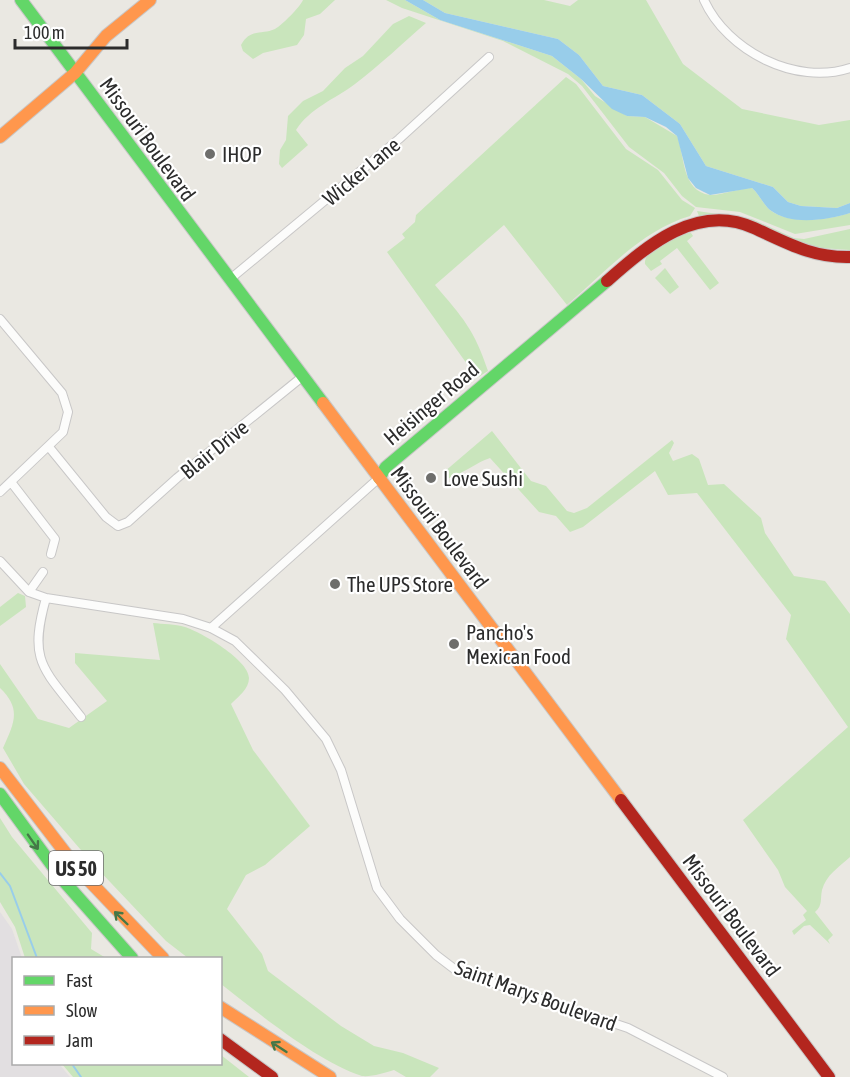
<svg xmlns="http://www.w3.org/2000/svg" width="850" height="1077" viewBox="0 0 850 1077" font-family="'Asap Condensed',sans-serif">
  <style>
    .industrial { fill: #e2dfe1 }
    .green { fill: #c9e5bc }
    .water { fill: #98cdea }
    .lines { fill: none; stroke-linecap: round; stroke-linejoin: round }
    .stream { stroke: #98cdea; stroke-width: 2 }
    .street-casing { stroke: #c8c7c7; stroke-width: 10 }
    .fast-casing { stroke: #c8c7c7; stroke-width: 14 }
    .slow-casing { stroke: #c8c7c7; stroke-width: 14 }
    .jam-casing { stroke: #c8c7c7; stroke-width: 14 }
    .street { stroke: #fcfcfb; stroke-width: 8 }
    .fast { stroke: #63d668; stroke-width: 12 }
    .slow { stroke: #ff974d; stroke-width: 12 }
    .jam { stroke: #b3261e; stroke-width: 12 }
    .oneway { stroke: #457847 }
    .poi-dot { fill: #6e6e6c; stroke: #fff; stroke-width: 2 }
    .labels { text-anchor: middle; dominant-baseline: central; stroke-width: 4.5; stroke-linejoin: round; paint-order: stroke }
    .shield { fill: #fff; stroke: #6b6b6b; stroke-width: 1.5 }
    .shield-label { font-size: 20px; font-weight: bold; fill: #2c2c2c }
    .street-label { font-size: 21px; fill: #2c2c2c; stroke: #fff }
    .poi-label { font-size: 21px; fill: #2c2c2c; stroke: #fff; text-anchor: start }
  </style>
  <rect width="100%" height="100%" fill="#eae8e2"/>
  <path class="industrial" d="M0 912 12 929 22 958H14V1064H59L70 1077H0Z"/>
  <path class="green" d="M303 0H335L320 14 306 19 304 35 297 45 263 53 253 59 243 51 241 45C250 28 262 35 275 29 282 25 300 7 303 0Z
    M386 0H405L440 20 552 56 581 79 595 96 627 116 645 117 677 136C685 155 681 191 710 195 717 196 741 188 752 188 759 194 763 204 770 210 789 225 828 220 850 213V225L795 234 740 212 696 207 682 196 664 173 629 147 582 86 568 74 503 41 402 8Z
    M423 0H544L570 6 578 0H646L683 64 742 109 819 125 850 120V203L837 208 801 206 788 202 773 187 706 166 680 124 642 95 603 86 579 55 558 39 445 13Z
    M409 16 426 23C403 43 380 65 355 84 335 99 310 108 296 130L308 145 282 168 279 164 280 150 286 140 288 116 303 101 323 91 345 68 363 56 393 24Z
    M566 77 576 84 626 149 658 170 682 200 695 208 690 216C642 230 604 273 567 305L504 225 435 285C463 318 474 329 488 371L477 378 387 252 405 238 402 234 415 222 416 215Z
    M697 211 752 219 794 238 804 239 850 229V250L808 247 712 215 699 216Z
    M691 233 693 236 687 241 719 283 710 290 677 248 660 261 662 264 651 271 645 264C643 249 678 232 691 233Z
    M665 268 679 287 670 294 655 278Z
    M492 431 531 481 546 486 567 511 574 513 587 508 672 440 674 443 669 453 673 461 692 454 699 459 708 485 724 484 761 518 765 533 794 576 825 581 850 614V857C839 867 826 875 822 890 820 899 823 905 815 912L833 935 828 940 830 944 810 925 804 926 794 935 792 931 806 920 803 915 807 911 785 887 778 870 743 820 848 727 786 639 791 615 697 493 668 495 655 471 583 527 570 532 556 516 539 512 490 458C477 462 456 478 445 479L444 472Z
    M18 593 25 596 26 607 0 626V607Z
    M153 623C163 624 175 624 185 627 201 632 249 660 249 678 249 689 238 697 231 704L253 750 310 826 265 865 246 875 227 909 262 954 268 971 341 1026 374 1046 403 1053 439 1068 430 1077H406L394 1070C385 1073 371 1077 362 1076 318 1062 258 1013 221 984L220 958H188L166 941 93 864 24 784 3 748C14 723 22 709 0 688V664L38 719 69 728 107 701 75 663V653L160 660Z
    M0 818 12 837 92 933 91 949 106 958H25L15 927 0 902Z
    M221 1055 249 1077H73L62 1064H220Z"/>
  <path class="water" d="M405 0H423L445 13 558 39 579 55 603 86 642 95 680 124 706 166 773 187 788 202 801 206 837 208 850 203V213C827 220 791 226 770 210 763 204 759 194 752 188L710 195 696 188 688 178 677 136 666 127 645 117 627 116 612 109 581 79 552 56 440 20Z"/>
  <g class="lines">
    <path class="stream" d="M0 873 10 886 37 958
      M72 1064 81 1077"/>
    <defs>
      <path id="street" d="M704 0C727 51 796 86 850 68
        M229 280 399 139 489 57
        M0 319 62 393 68 412 63 432 0 492
        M49 447 106 517 118 526 128 522 177 478 302 377
        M11 482 55 539 51 554
        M0 561 29 592 46 598 183 619 211 628 235 641 285 690 326 739 341 770 377 888 400 919 436 955 457 971 628 1028 723 1077
        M29 592 43 572
        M46 598C28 662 43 668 81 717
        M211 628 379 478"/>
      <path id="fast" d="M21 0 323 403
        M379 478 386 467 607 281
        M0 794 62 879 132 958"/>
      <path id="slow" d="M0 137 75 73 106 36 150 0
        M323 403 621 800
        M0 768 77 868 163 958
        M220 1007 330 1077"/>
      <path id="jam" d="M607 281C647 246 697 202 754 228 787 243 813 258 850 257
        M621 800 829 1077
        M220 1039 272 1077"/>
    </defs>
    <use href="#street" class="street-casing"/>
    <use href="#fast" class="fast-casing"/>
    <use href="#slow" class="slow-casing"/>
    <use href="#jam" class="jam-casing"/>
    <use href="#street" class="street"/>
    <use href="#fast" class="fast"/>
    <use href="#slow" class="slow"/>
    <use href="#jam" class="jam"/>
  </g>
  <defs><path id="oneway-shaft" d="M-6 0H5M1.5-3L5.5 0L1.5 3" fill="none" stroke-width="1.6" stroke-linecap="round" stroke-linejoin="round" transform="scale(1.5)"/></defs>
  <g class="oneway">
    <use href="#oneway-shaft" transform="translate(33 842) rotate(55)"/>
    <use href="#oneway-shaft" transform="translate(121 918) rotate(-136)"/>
    <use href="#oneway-shaft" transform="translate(279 1047) rotate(-147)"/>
  </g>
  <g class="poi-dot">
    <circle cx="210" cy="154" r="6"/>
    <circle cx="431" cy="478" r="6"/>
    <circle cx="335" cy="584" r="6"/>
    <circle cx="454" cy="644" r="6"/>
  </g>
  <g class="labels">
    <rect class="shield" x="49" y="851" width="54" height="34" rx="4.5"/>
    <g class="shield-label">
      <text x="76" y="868">US 50</text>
    </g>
    <g class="street-label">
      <text transform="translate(148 139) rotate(54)">Missouri Boulevard</text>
      <text transform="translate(361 171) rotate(-40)">Wicker Lane</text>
      <text transform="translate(431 403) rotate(-40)">Heisinger Road</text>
      <text transform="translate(214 449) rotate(-39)">Blair Drive</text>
      <text transform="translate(440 527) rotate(53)">Missouri Boulevard</text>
      <text transform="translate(732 915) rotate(53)">Missouri Boulevard</text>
      <text transform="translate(536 995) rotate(20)">Saint Marys Boulevard</text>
    </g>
    <g class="poi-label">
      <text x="222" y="154">IHOP</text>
      <text x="443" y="478">Love Sushi</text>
      <text x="347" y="584">The UPS Store</text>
      <text x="466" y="632">Pancho's<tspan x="466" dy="24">Mexican Food</tspan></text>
    </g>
  </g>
  <rect x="12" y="957" width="210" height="108" fill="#ffffff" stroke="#ababab" stroke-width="1.5"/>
  <rect x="24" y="976" width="30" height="9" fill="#63d668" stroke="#ababab" stroke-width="1.5"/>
  <text x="66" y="987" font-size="18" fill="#2c2c2c">Fast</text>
  <rect x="24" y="1006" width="30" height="9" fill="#ff974d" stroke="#ababab" stroke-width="1.5"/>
  <text x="66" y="1017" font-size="18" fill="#2c2c2c">Slow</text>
  <rect x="24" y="1036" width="30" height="9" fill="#b3261e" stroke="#ababab" stroke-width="1.5"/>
  <text x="66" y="1047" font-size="18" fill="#2c2c2c">Jam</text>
  <path d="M15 39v9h112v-9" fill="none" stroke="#2c2c2c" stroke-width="3"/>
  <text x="24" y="39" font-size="18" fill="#2c2c2c" stroke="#ffffff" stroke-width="4.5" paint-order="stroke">100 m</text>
</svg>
